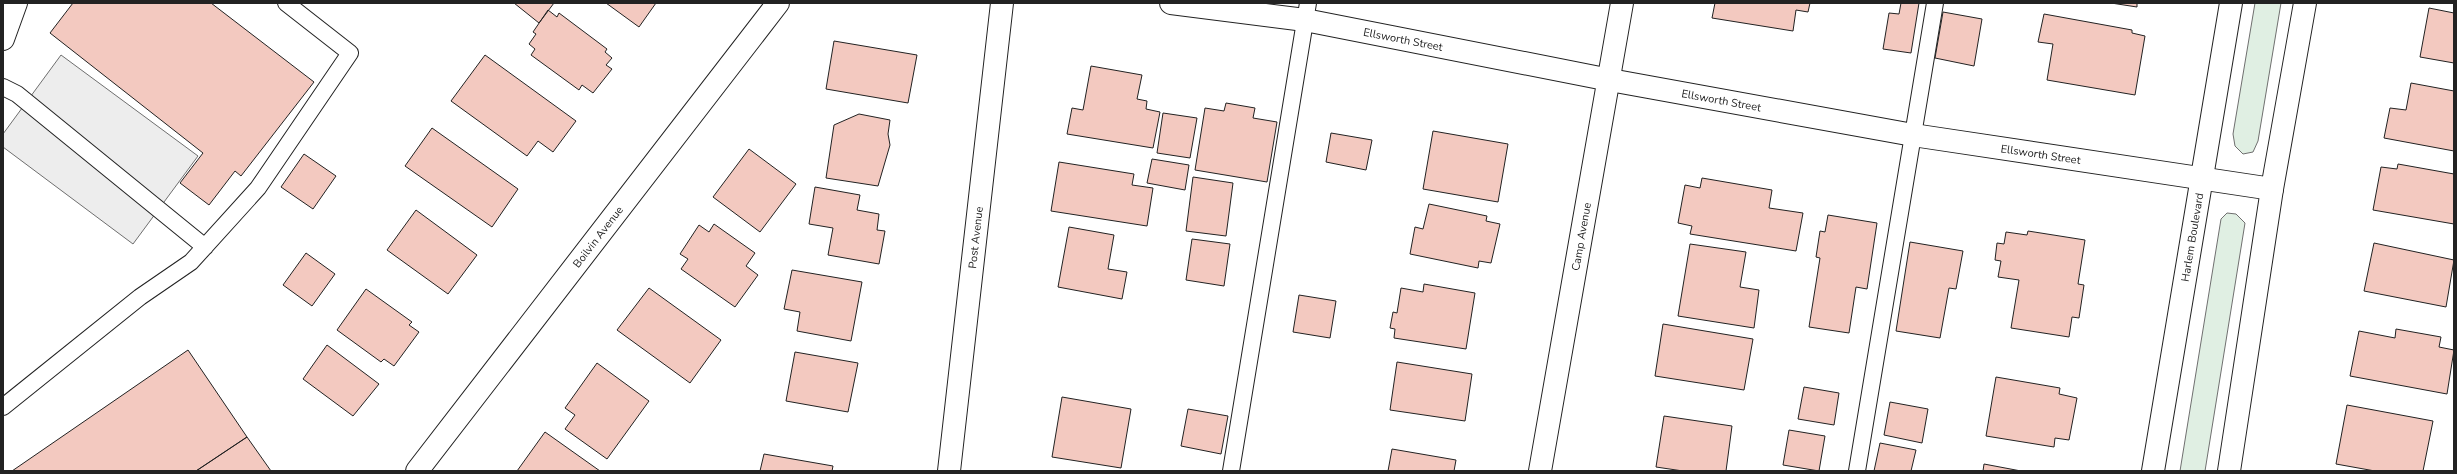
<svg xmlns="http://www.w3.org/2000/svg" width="2457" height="474" viewBox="0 0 2457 474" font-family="'Nunito Sans',sans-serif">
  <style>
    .green { fill: #e0efe3; stroke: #6f6f6f }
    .parking { fill: #ededed; stroke: #6f6f6f }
    .building { fill: #f3c9c0; stroke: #222 }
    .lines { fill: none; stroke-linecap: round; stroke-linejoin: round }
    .service-casing { stroke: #222; stroke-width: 18 }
    .minor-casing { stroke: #222; stroke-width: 24 }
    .tertiary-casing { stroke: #222; stroke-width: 24 }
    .service { stroke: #fff; stroke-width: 16 }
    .minor { stroke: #fff; stroke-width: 22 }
    .tertiary { stroke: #fff; stroke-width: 22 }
    .labels { text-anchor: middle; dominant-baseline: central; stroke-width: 3; stroke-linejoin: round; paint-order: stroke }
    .street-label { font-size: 11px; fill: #222; stroke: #fff }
  </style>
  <rect width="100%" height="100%" fill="#fff"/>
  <path class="green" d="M2255 3H2281L2258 141 2253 152 2243 154 2235 146 2233 134Z
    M2227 213 2236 214 2245 223 2205 471H2180L2221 219Z"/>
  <path class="parking" d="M61 55 198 156 133 244 3 147V134Z"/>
  <path class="building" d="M73 3H211L314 82 241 176 235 171 209 205 180 183 203 153 50 33Z
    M514 3H554L539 23Z
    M606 3H656L639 27Z
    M1715 3H1810L1808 12 1796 10 1793 31 1712 18Z
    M1901 3H1919L1911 53 1883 49 1889 13 1899 14Z
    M2111 3H2137V7Z
    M2429 8 2454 13V63L2420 57Z
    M548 10 557 17 559 13 607 49 605 52 612 58 606 65 612 69 593 93 582 85 579 90 531 55 535 49 529 44 536 34 533 32Z
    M1943 12 1982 19 1974 66 1935 58Z
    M2044 14 2132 30V33L2145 36 2135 95 2047 80 2053 44 2038 42Z
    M834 41 917 55 908 103 826 89Z
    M485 55 576 121 553 152 538 141 527 156 451 101Z
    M1091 66 1142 75 1137 99 1147 101 1146 109 1160 112 1153 148 1067 134 1072 108 1083 110Z
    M2411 83 2454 91V151L2384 138 2390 108 2406 110Z
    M1226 103 1255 108 1253 118 1277 122 1267 182 1195 170 1205 108 1224 111Z
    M1163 113 1197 118 1190 158 1157 153Z
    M859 114 890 120 888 134 890 145 878 186 826 178 834 125Z
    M432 128 518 189 492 227 405 166Z
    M1433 131 1508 144 1498 202 1423 189Z
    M1331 133 1372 140 1366 170 1326 162Z
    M749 149 796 184 760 232 713 197Z
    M304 154 336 176 313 209 281 187Z
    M1152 159 1189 165 1185 190 1147 183Z
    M1059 162 1134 174 1132 185 1153 188 1147 226 1051 211Z
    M2398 164 2454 174V224L2373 210 2381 167 2397 169Z
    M1193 177 1233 183 1226 236 1186 231Z
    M1702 178 1772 190 1769 208 1803 213 1796 251 1690 234 1692 226 1678 223 1685 185 1700 188Z
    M815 187 860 195 857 210 879 214 877 230 885 231 879 264 828 255 833 228 809 224Z
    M1429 204 1487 216 1486 221 1500 224 1491 263 1479 261 1478 268 1410 254 1415 227 1423 229Z
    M416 210 477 255 448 294 387 250Z
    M1828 215 1877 223 1867 289 1856 287 1849 333 1809 327 1820 258 1816 257 1820 231 1825 232Z
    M714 224 755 253 746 266 758 275 735 307 681 269 688 259 680 254 699 225 709 232Z
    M1069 227 1114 235 1108 269 1127 272 1122 299 1058 287Z
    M2028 231 2085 240 2078 284 2084 285 2079 318 2072 317 2069 337 2011 328 2019 280 1998 277 2001 261 1995 260 1997 243 2004 244 2006 232 2027 235Z
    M1192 239 1230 244 1224 286 1186 280Z
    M1910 242 1963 251 1956 289 1949 288 1940 338 1896 331Z
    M2374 243 2454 260 2446 307 2364 291Z
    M1690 244 1746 252 1740 287 1759 290 1754 328 1678 316Z
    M306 253 335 274 312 306 283 285Z
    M792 270 862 282 851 341 797 331 800 312 784 309Z
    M1424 284 1475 293 1466 349 1394 338 1395 329 1390 328 1393 312 1397 313 1401 288 1423 292Z
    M649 288 721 340 690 383 617 330Z
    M366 289 412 322 409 325 419 332 394 366 384 359 381 362 337 330Z
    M1299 295 1336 301 1330 338 1293 332Z
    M1663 324 1753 339 1744 390 1655 376Z
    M2396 329 2441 337 2439 347 2454 350 2447 394 2350 376 2359 331 2395 338Z
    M327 345 379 384 353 416 303 379Z
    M188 350 247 437 196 471H12Z
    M795 352 858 363 848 412 786 401Z
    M1397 362 1472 374 1465 421 1390 410Z
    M597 363 649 401 607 459 565 429 575 415 565 408Z
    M1996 377 2060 388 2059 394 2077 398 2069 440 2055 438 2054 447 1986 436Z
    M1804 387 1839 393 1834 425 1798 419Z
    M1062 397 1131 409 1121 468 1052 457Z
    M1890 402 1928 409 1922 443 1884 435Z
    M2347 405 2433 421 2423 471H2375L2336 464Z
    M1188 409 1228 416 1221 454 1181 446Z
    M1664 416 1732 426 1726 471H1683L1656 467Z
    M1789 430 1825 436 1819 471 1783 465Z
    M545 432 600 471H517Z
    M247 437 271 471H196Z
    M1880 443 1916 450 1911 471H1874Z
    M1392 449 1456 460 1454 471H1388Z
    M764 454 833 466 832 471H760Z
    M1984 464 2021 471H1983Z"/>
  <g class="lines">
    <defs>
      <path id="service" d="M3 87 17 94 205 247
        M3 407 140 297 191 262 258 188 350 53 286 3
        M1231 471 1308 3
        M1857 471 1935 3"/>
      <g id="minor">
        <path id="s1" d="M1171 3 1305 20 1610 80 1913 135 2272 189"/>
        <path d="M3 39 16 3"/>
        <path id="s2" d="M417 471 778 3"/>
        <path id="s3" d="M949 471 1002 3"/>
        <path id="s4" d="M1540 471 1622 3"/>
      </g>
      <g id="tertiary">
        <path id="s5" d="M2153 471 2231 3"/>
        <path d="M2229 471 2272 189 2305 3"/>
      </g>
    </defs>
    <use href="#service" class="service-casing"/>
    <use href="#minor" class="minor-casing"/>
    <use href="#tertiary" class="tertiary-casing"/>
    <use href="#service" class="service"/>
    <use href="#minor" class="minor"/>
    <use href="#tertiary" class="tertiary"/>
  </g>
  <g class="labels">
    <g class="street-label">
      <text stroke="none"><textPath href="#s1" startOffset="235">Ellsworth Street</textPath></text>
      <text stroke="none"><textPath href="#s1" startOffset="559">Ellsworth Street</textPath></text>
      <text stroke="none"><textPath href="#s1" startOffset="883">Ellsworth Street</textPath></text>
      <text stroke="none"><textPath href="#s2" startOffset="296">Boilvin Avenue</textPath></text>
      <text stroke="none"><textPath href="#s3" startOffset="235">Post Avenue</textPath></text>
      <text stroke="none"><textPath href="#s4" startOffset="238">Camp Avenue</textPath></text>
      <text stroke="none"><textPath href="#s5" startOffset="237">Harlem Boulevard</textPath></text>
    </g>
  </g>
  <rect width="2457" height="474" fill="none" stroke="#222222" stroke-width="8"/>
</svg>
